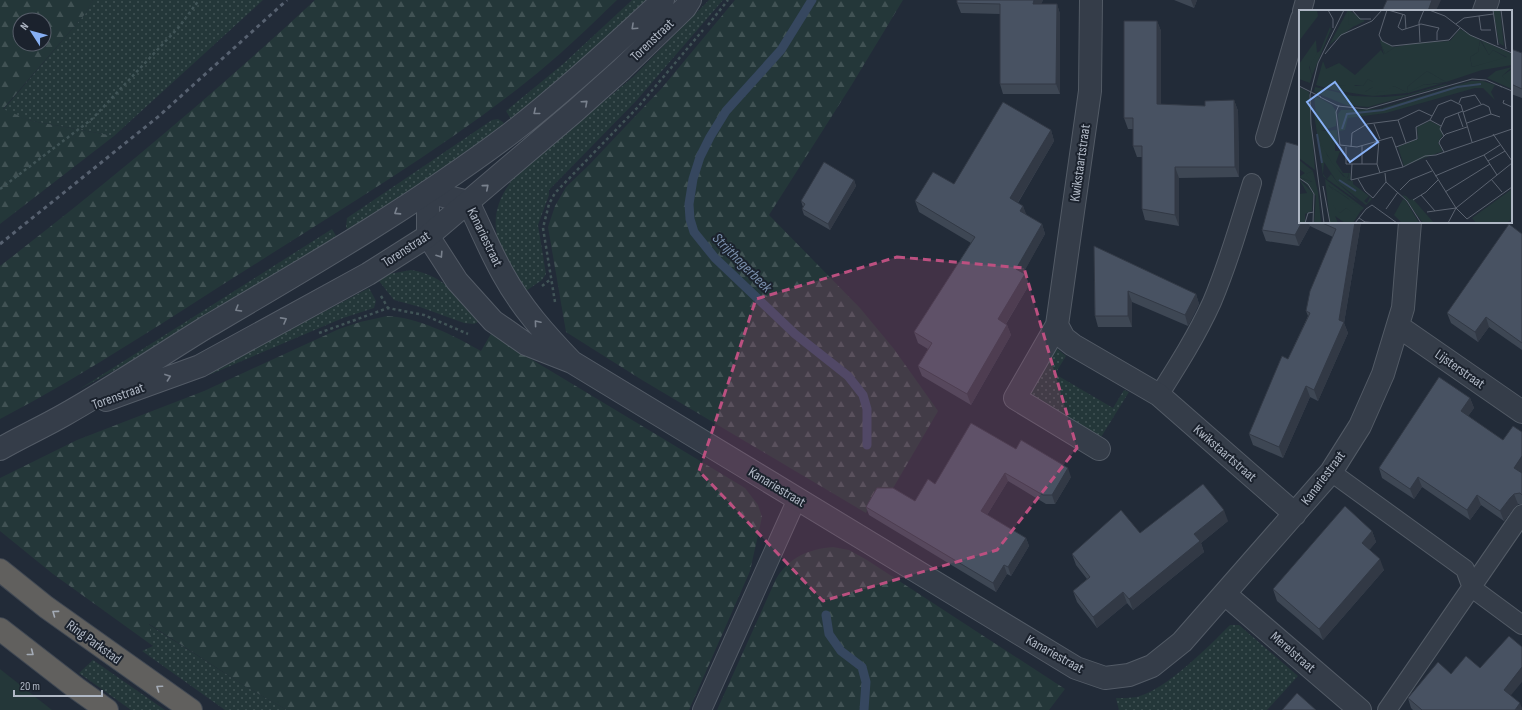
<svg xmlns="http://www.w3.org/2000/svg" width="1522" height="710" viewBox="0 0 1522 710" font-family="'Sofia Sans Condensed',sans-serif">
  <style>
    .grass { fill: url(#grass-dots) }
    .forest { fill: url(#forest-firs); fill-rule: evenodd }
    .garden { fill: #243739 }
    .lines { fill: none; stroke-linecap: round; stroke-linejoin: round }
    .stream { stroke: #36475f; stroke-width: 9 }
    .service-casing { stroke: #535b66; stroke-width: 20 }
    .minor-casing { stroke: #535b66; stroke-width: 24 }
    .tertiary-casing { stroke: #535b66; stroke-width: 24 }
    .trunk-casing { stroke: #404853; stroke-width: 24 }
    .path { stroke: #415457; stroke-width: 2.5; stroke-dasharray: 3 3; stroke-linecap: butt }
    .service { stroke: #353d49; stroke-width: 18 }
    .minor { stroke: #353d49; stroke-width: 22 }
    .tertiary { stroke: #353d49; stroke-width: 22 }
    .trunk { stroke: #61605e; stroke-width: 22 }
    .rail { stroke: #576170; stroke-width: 3; stroke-dasharray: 4 4; stroke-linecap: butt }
    .wall { fill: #3e4754 }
    .shaded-wall { fill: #323945 }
    .building { fill: #485262; stroke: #323945 }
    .oneway { stroke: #79818d }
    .oneway2 { stroke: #a4abb6 }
    .marked { fill: #bc5080; fill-opacity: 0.2; stroke: #bc5080; stroke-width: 3; stroke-dasharray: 8 5; stroke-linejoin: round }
    .labels { text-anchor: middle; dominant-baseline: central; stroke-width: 4; stroke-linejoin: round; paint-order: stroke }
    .street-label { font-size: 14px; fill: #b0b8c5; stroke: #1b222d }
    .water-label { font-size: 15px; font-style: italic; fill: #798eac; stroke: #1b222d }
    .inset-river { fill: none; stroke: #36475f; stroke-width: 2 }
    .inset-road { fill: none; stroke: #5b6370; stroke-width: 1 }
    .view { fill: #87b0f4; fill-opacity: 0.15; stroke: #87b0f4; stroke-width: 2 }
    .inset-edge { fill: none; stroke: #b0b8c5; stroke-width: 2 }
  </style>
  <defs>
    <pattern id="grass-dots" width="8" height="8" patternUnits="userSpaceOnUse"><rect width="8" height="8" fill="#243739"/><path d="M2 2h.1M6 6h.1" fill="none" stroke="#415254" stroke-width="1.8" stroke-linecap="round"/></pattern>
    <pattern id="forest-firs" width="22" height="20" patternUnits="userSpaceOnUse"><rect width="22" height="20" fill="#243739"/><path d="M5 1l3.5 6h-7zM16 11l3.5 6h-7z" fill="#415254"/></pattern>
  </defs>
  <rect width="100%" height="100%" fill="#222b38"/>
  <path class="grass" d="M93 0H263L114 136 32 121 3 110 85 14Z
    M632 0H648L609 38 512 121 506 111 563 64Z
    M709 0H723L636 101 549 190V195L538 225 546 274 542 280 523 293C500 248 478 220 517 174L633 77Z
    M498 119 503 122 505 126 349 232 346 227 347 218 492 120Z
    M332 229 338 239 141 356 78 390Z
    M411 270C448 276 455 297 480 321L474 324 464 323 420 307 394 300 379 281 389 274Z
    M369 288 376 301 374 308 343 318 209 375 208 373Z
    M1055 347 1066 356 1055 374 1113 408 1124 390 1129 392 1098 442 1027 398Z
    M148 624 245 686 287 710H225L142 651 153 646Z
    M1230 625H1239L1298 676 1267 710H1119L1116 698C1122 698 1131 698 1137 697 1167 689 1208 647 1230 625Z
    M93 660 165 710H131L79 673Z"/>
  <path class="forest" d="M0 0H93L85 14 3 109 32 121 114 136 0 224ZM20 20H44V44H20Z
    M315 0H617C587 29 557 58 525 83 442 149 349 204 260 261 174 315 90 372 0 419V266C109 182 214 94 315 0Z
    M735 0H903L851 86 769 215 860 308 894 349 938 411 892 490 874 495 866 513 642 380 566 332 548 227 555 206 566 187 589 165 661 89Z
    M387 316C417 317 455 336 481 351L492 332 511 347 745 488 758 505 762 517 750 571 689 710H287L245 686 149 624 153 646 53 574 0 531V478L77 440 204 391 339 329 360 322Z
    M833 547 849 550 867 560 1065 689 1049 710H717L776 579C789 557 809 549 833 547Z"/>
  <path class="garden" d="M0 669 52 710H0Z"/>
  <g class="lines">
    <path class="stream" d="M812 0 781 50 726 111 710 137 700 157 693 179 689 204 690 219 694 232 715 258 795 334 848 376 863 395 867 409V445
      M826 615 829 634 841 651 862 667 866 682 864 710"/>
    <defs>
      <path id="service" d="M1302 11 1305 0
        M1265 138 1300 18
        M1159 395C1178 365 1197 335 1212 302 1228 264 1240 223 1252 183
        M1331 472 1465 569 1472 588 1522 625
        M702 710 797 499
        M1387 710 1522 514"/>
      <path id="minor" d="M1091 0 1090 91 1057 325 1064 338 1073 345 1159 395 1295 514
        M1484 11 1488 0
        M1057 325 1015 398 1099 449
        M1398 326 1522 412
        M572 362C546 335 521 307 503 274 490 251 480 226 468 202L428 192V236L457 281 493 321 526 344 572 362 1076 668 1105 678 1129 675 1152 666 1182 642 1331 472 1360 426 1383 374 1403 308 1410 222
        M1225 594 1360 710"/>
      <path id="tertiary" d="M106 400 200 366 368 274 428 236 575 111 622 69 685 8 690 0
        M0 449C21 437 43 427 64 415 112 388 158 357 205 328 309 267 414 206 511 133 564 92 614 46 663 0"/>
      <path id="trunk" d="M0 570 46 607 191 710
        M0 629 76 688 107 710"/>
    </defs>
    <use href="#service" class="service-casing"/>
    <use href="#minor" class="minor-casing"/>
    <use href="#tertiary" class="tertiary-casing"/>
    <use href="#trunk" class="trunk-casing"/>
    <path class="path" d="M708 25 728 0
      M0 189 92 119 179 27 199 0
      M542 286 551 279
      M381 296 388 308
      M555 302 543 228 549 204 555 193 638 107 703 30
      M319 333 388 308 424 315 468 334"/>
    <use href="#service" class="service"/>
    <use href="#minor" class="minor"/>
    <use href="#tertiary" class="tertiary"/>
    <use href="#trunk" class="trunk"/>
    <path class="rail" d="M0 244 159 116 287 0"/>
  </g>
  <path class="wall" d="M957 0H1043L1041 4H1057L1060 14V94H1003L1000 84V14L961 13 957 3Z
    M1174 0H1197L1194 8Z
    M1157 21 1161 31V104L1205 106 1234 100 1238 111 1239 177 1179 178V226L1145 220 1142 209V157H1137L1133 146V129H1128L1124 118Z
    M1511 49 1522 53V98L1511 94Z
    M1051 130 1054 141 1018 203 1023 206 1026 215 1042 224 1045 234 1023 273 1025 274 1029 285 1006 324 1007 325 1011 335 971 405 922 376 918 366 928 349 918 343 914 332 971 243 919 212 915 201 954 184Z
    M854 180 856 186 830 230 804 215 802 209 803 207 801 201Z
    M1300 222H1361L1344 323 1348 333 1318 401 1310 397 1283 458 1253 445 1249 434 1288 359 1308 316 1306 311 1333 237 1310 226 1299 246 1266 241 1262 230Z
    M1522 234V350L1489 327 1478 342 1451 323 1447 313Z
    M1094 246 1196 294 1199 304 1188 326 1132 302V327H1098L1095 316Z
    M1470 398 1474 408 1468 416 1522 473V504H1518L1514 508 1504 521 1481 505 1470 520 1422 487 1414 499 1382 478 1379 468Z
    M1016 449 1071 477 1055 504H1046L1008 481 987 515 1026 538 1029 546 1011 576 1007 574 996 592 869 515 866 507 915 501Z
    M1228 521 1201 543 1204 552 1133 610 1127 603 1097 628 1077 602 1073 591 1087 579 1076 565 1072 554 1140 533Z
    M1372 531 1376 542 1369 550 1384 570 1323 640 1277 601 1273 589Z
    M1451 674 1511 696 1522 710H1413L1411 708 1408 698Z"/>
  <path class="shaded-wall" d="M1034 0H1043L1036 14 1033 4Z
    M1191 0H1197L1194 8Z
    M1432 0H1441L1436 11H1428Z
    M1057 4 1060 14V94L1056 84Z
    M1157 21 1161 31V115L1157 104Z
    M1234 100 1238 111 1239 177 1235 167Z
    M1051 130 1054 141 1014 209 1010 198Z
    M1175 167 1179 178V226L1175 215Z
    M854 180 856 186 830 230 828 224Z
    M1023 206 1027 216 1020 211Z
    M1302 222H1308L1310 226 1299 246 1295 235Z
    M1355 222H1361L1344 323 1348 333 1318 401 1314 390 1339 320Z
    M1042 224 1045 234 1020 279 1016 269Z
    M1025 274 1029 285 1002 330 998 319Z
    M1128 291 1132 302V327L1128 316Z
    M1196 294 1199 304 1188 326 1185 315Z
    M1486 317 1489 327 1478 342 1475 332Z
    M1007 325 1011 335 971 405 967 394Z
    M1306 386 1310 397 1283 458 1279 447Z
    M1470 398 1474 408 1464 422 1461 411Z
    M1522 456V472L1518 478 1514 468Z
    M1068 468 1071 477 1055 504 1052 495Z
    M1005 473 1008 481 984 520 981 511Z
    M1418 477 1422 487 1414 499 1410 489Z
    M1514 494 1518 504 1514 508 1504 521 1500 511 1510 498Z
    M1477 495 1481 505 1470 520 1467 510Z
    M1224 510 1228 521 1201 543 1204 552 1133 610 1129 599 1194 534Z
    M1372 531 1376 542 1366 554 1362 543Z
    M1026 538 1029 546 1011 576 1008 567Z
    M1380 559 1384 570 1323 640 1319 629Z
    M1004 565 1007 574 996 592 993 583Z
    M1123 592 1127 603 1097 628 1093 617Z
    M1522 667V682L1507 700 1504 690Z
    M1520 703 1522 708V710H1515Z"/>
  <path class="building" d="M957 0H1034L1033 4H1057L1056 84H1000V4L957 3Z
    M1387 0H1432L1428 11H1382Z
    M1124 21H1157V104L1205 106V101L1234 100 1235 167H1175V215L1142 209V146H1133V118H1124Z
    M1511 49 1522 53V89L1511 84Z
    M1003 102 1051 130 1010 198 1023 206 1020 211 1042 224 1016 269 1025 274 998 319 1007 325 967 394 918 366 932 343 914 332 975 237 915 201 933 172 954 184Z
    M1286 142 1300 146V222H1302L1295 235 1262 230Z
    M824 162 854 180 828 224 802 209 805 204 801 201Z
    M1320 222H1355L1339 320 1344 322 1314 390 1306 386 1279 447 1249 434 1282 356 1288 359 1310 313 1306 311 1310 291 1336 229Z
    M1509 224 1522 234V343L1486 317 1475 332 1447 313Z
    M1094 246 1196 294 1185 315 1128 291V316H1095Z
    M1439 377 1470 398 1461 411 1503 440 1513 426 1522 432V456L1514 468 1522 473V495L1520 493 1514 494 1510 498 1500 511 1477 495 1467 510 1418 477 1410 489 1379 468Z
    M971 423 1016 449 1021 440 1068 468 1052 495H1043L1005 473 981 511 1026 538 1008 567 1004 565 993 583 866 507 877 488H893L915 501 928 479 935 484Z
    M1203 484 1224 510 1194 534 1200 541 1129 599 1123 592 1093 617 1073 591 1090 577 1072 554 1121 510 1140 533Z
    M1345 506 1372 531 1362 543 1380 559 1319 629 1273 589Z
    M1509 636 1522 647V667L1504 690 1520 703 1515 710H1422L1408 698 1438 662 1451 674 1466 656 1480 668Z
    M1297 693 1316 710H1282Z"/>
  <defs><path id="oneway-chevron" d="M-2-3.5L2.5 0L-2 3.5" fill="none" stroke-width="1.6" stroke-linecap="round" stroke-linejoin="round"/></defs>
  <g class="oneway">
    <use href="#oneway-chevron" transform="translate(634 27) rotate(137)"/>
    <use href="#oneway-chevron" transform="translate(585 103) rotate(-42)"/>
    <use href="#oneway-chevron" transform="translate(536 112) rotate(141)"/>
    <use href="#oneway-chevron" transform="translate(486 187) rotate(-41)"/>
    <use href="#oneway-chevron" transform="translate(397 212) rotate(147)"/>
    <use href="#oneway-chevron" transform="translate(440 255) rotate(57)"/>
    <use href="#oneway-chevron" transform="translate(238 309) rotate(149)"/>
    <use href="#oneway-chevron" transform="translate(284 320) rotate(-29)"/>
    <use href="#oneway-chevron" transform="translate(537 323) rotate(-130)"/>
    <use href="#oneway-chevron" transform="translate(168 377) rotate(-20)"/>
  </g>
  <g class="oneway2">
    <use href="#oneway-chevron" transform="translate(55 613) rotate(-144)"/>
    <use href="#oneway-chevron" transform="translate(31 653) rotate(38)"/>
    <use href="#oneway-chevron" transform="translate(159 688) rotate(-145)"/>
  </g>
  <path class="marked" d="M897 257 1024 268 1077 448 997 550 823 601 699 471 756 299Z"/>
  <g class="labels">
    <g class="street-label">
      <text transform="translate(652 40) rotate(-44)">Torenstraat</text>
      <text transform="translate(1080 163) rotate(-82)">Kwikstaartstraat</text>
      <text transform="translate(485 237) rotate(64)">Kanariestraat</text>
      <text transform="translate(406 249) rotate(-33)">Torenstraat</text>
      <text transform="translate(1460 369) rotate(35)">Lijsterstraat</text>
      <text transform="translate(118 396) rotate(-20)">Torenstraat</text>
      <text transform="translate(1225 453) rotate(41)">Kwikstaartstraat</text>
      <text transform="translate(1323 478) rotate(-53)">Kanariestraat</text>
      <text transform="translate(777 487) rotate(31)">Kanariestraat</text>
      <text transform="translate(94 642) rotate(36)">Ring Parkstad</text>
      <text transform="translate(1293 652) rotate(41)">Merelstraat</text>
      <text transform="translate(1055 654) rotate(29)">Kanariestraat</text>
    </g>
    <g class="water-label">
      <text transform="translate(742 263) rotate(45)">Strijthagerbeek</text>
    </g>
  </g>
  <g transform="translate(1299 10)">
    <rect width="213" height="213" fill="#222b38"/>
    <path d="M49 0 63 10 30 35ZM31 17 32 19 13 66 10 55 16 44 21 41ZM81 30 94 37H96L86 44 82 34 84 45ZM181 30 190 45 194 40 208 48 173 57 171 47 179 42ZM213 59V77L203 66ZM128 61 147 72 124 75 109 83 74 86 76 82 95 76 109 83 108 77ZM69 69 74 72V77L66 82V85L34 80 31 75 64 76ZM14 96 28 145 44 166 49 168 50 163H51L52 169 48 170 54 171V174L70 186 65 191 68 193 71 187 73 189 67 195 38 172 25 152 24 164 28 169 24 166ZM131 111 141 116 144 125 139 133 144 141 105 156 99 137 119 129 118 117ZM14 161 19 182 22 213H15L17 186 1 167 13 172 6 164ZM0 169 14 183 13 201 6 204V213H0V184L8 183ZM26 169 65 198 61 202 59 200 61 202 54 213H46L36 206 39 213H31ZM29 175 50 189 53 202 47 198 41 203 34 192V180Z" fill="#243739" fill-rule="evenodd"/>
    <path d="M0 0H18L19 6 0 31ZM50 0 66 11 56 16 49 14ZM194 0H201L205 36 200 33ZM161 19 181 30 179 42 171 47 173 57 208 47 194 40 190 45 182 30 213 44V55L183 60 147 72 128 61 108 77 109 82 124 75 144 73 109 83 95 76 86 82 81 81 74 86 66 85V82L74 77V72L69 69 64 76 56 75 53 80 48 76 32 75 34 80 17 75 24 51 27 59 40 53 56 65 82 40 85 45 82 34 86 44 96 37 118 33 151 31ZM17 30 18 43 10 57 13 66 11 73 0 69V54ZM213 57 203 66 213 75V79L188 68 197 61ZM172 71H184L196 75 192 82 196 90 184 78H176L87 103 49 108 46 120 40 121 39 104 42 100 80 99ZM147 74 148 75 69 97 47 95 15 82 16 77 54 86 85 87 108 85ZM15 85 33 95 37 101V116L22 121 38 120 39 133H36V141H41L37 152 44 163H50L48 169 33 153 23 136 18 118ZM0 150 14 161 7 164 14 172 0 167 6 163 0 159ZM32 164 38 172 60 192 28 169ZM29 175 61 197 55 205 47 198 41 203 37 200 34 195V180ZM103 185 107 186 111 190 114 189 135 213H124ZM104 189 107 191 120 213H103L95 205Z" fill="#243739"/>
    <path d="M0 77 10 82 16 160 0 148ZM213 179V209L207 213H177L173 208Z" fill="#243739"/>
    <path class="inset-river" d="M43 119 48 104 84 100 158 77 182 74M18 124 23 153M40 170 57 181"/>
    <path class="inset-road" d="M29 0 34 9V18M53 0 61 9H72M88 0 80 25 83 31 93 36 150 30 161 18M89 0 106 5 107 19M130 0 146 6 171 25 213 43M194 0 199 35M202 0 207 39M104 4 99 17 103 20 122 14 140 18 138 22V30M180 6 182 20H192M157 14 165 8 194 4M121 32 120 12 125 0M26 44 42 25 73 11 83 0M0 76 22 87M201 76 213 81M21 87 39 96 68 99 173 69 187 70 203 77M205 90 204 93 213 97M160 93 162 88 176 85 182 94M40 95 37 102 41 135 58 137 93 127 104 157M164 102 184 94 190 97 192 104M159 103 164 117M99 110 107 133M131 110 142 116M168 113 192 104 201 107M75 114 81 129M145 126 141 119 146 108 164 101M80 130 78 154 81 163M63 136V154M47 137V154H78M52 137 53 123 68 114 99 110 120 100 133 106M97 137 118 129 117 117 131 110 139 95 152 90 162 95 173 132M206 141 213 151M145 142 140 133 141 130 147 124 168 117M185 145 198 165M127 150 157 198 168 209 213 177M189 151 206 141 194 124M53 154 52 170 104 157 126 146 137 145 213 119M86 163 87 172 108 191 122 213M136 166 185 145 201 135M0 168 9 174 15 184 14 213M59 169 66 181 74 188 87 172M192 169 203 182M24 176 31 213M101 180 111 170 133 161M146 182 191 154M122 185 136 201M114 190 127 182 139 170M87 199 99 182M128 202 157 198M60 208 66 212 79 213M6 213 9 203 15 202M25 213 12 114 11 85 19 53 45 0M56 213 67 199 73 195 98 213M149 213 157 198 213 153"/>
    <path class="view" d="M36 72 79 132 51 152 8 92Z"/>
    <rect width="213" height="213" class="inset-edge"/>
  </g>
  <g transform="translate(32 32) rotate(306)"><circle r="19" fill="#1b222d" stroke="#575e6a"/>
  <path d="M0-3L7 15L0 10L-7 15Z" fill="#87b0f4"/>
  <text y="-6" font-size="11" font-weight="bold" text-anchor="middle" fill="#b0b8c5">N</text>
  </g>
  <path d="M14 690v6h88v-6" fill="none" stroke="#b0b8c5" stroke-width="2"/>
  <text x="20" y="690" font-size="12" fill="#b0b8c5" stroke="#1b222d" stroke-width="3" paint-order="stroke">20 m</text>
</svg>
